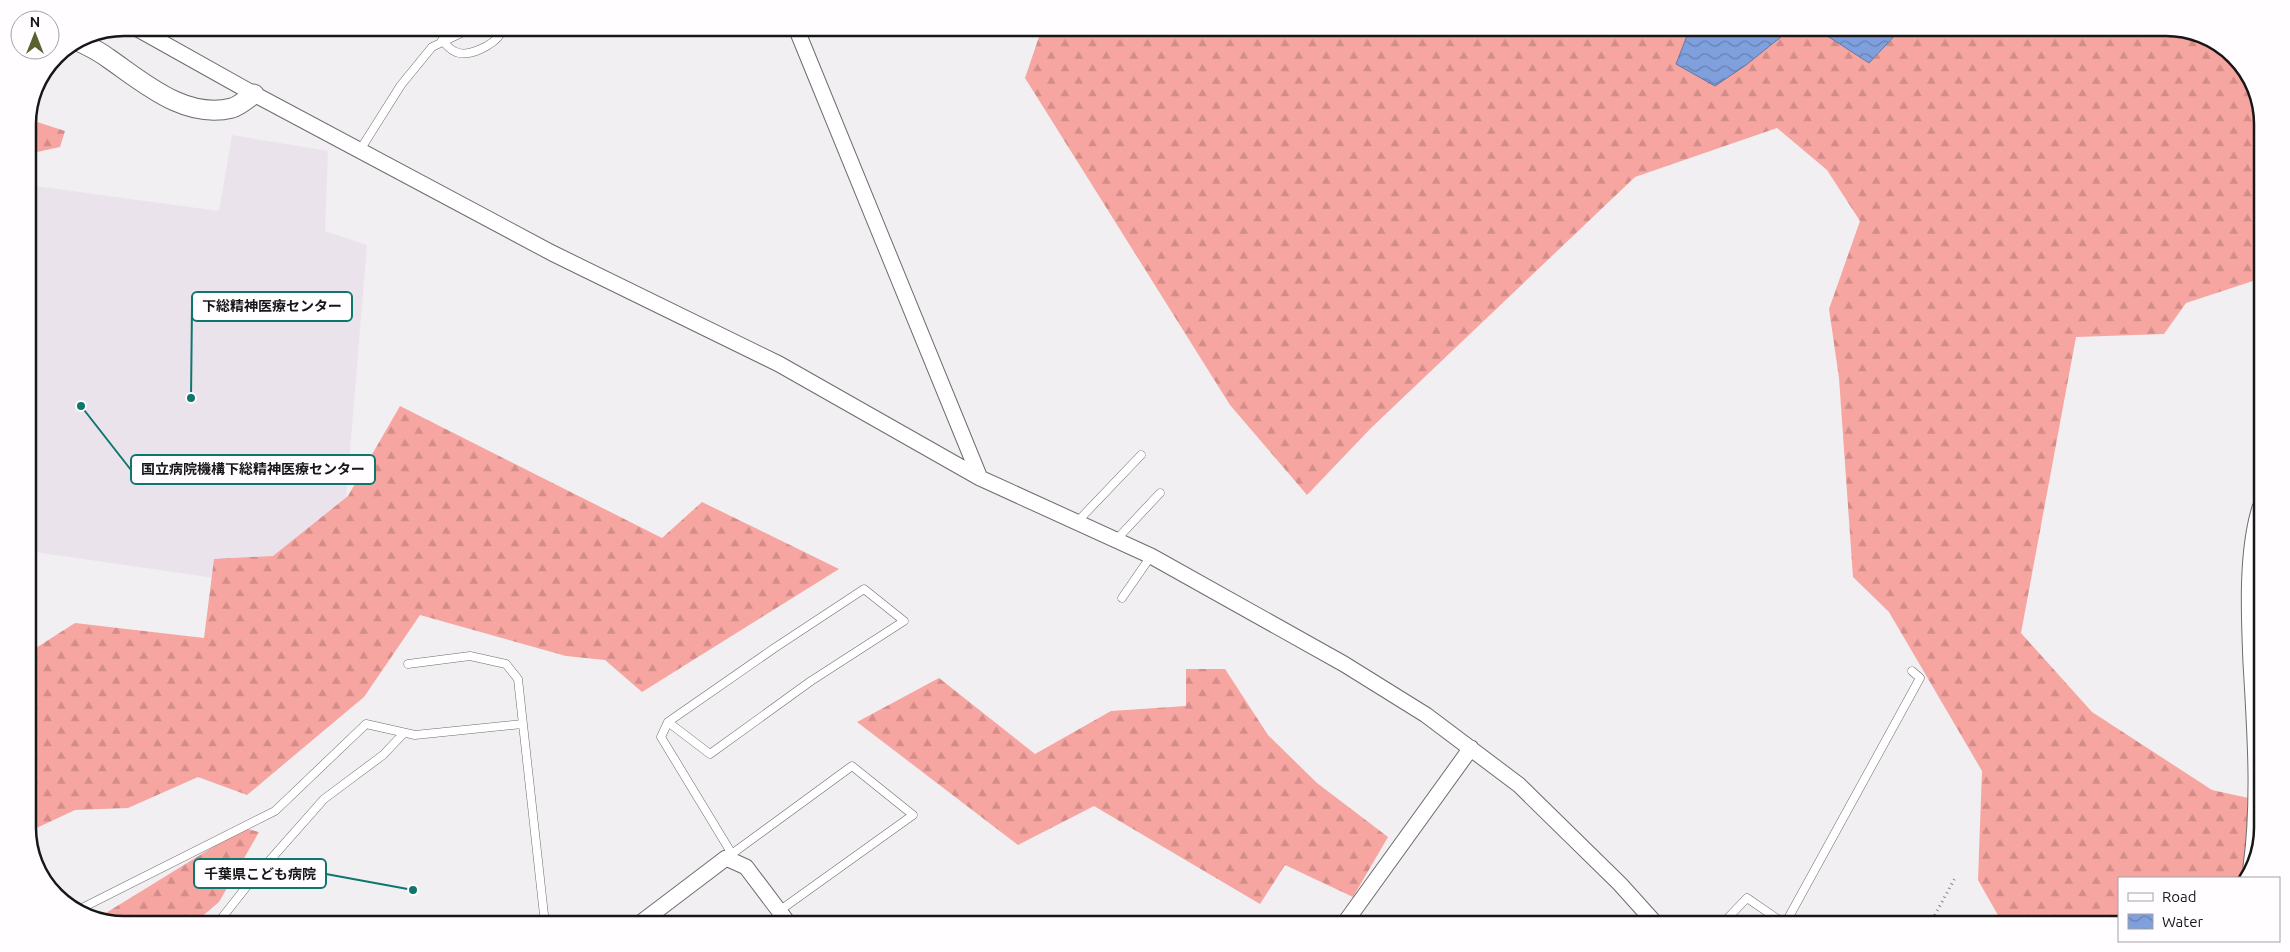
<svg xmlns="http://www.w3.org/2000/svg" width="2290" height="952" viewBox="0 0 2290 952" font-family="Ubuntu,'Noto Sans JP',sans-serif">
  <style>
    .built { fill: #ebe3ec }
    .forest { fill: url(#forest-firs) }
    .water { fill: url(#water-waves); stroke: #6076a2 }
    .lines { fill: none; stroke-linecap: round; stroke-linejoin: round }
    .service-casing { stroke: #6e6c6e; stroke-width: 9 }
    .minor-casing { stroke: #6e6c6e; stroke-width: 17 }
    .tertiary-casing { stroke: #6e6c6e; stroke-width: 21 }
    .path { stroke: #868486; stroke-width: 3; stroke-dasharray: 1 4; stroke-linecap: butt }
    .service { stroke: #fff; stroke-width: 8 }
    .minor { stroke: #fff; stroke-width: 15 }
    .tertiary { stroke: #fff; stroke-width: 19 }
    .rim { fill: none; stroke: #181718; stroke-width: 2.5 }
    .leader { fill: none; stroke: #0f766e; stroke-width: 2 }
    .callout-dot { fill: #0f766e; stroke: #fffdff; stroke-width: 2 }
    .callout { fill: #fffdff; stroke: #0f766e; stroke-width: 2 }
    .callout-label { font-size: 14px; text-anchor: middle; font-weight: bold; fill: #181718 }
  </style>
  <defs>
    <pattern id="forest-firs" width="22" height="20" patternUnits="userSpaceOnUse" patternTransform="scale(1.25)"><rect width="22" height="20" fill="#f7a5a0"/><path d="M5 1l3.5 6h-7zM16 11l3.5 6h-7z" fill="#d38d89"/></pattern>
    <pattern id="water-waves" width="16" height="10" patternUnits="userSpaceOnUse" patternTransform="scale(1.25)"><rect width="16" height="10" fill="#7f9fdd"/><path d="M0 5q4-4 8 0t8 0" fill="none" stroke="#6781b2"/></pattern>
  </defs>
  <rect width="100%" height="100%" fill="#f1eff2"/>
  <path class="built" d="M232 135 328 151 325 231 367 245 338 596 28 551V185L219 211Z"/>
  <path class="forest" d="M1042 28H1690L1676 64 1746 65 1792 28 1829 37 1869 63 1899 31 1898 28H2166L2203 35 2243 66 2262 118V278L2186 303 2164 334 2076 337 2021 633 2092 712 2212 790 2262 801 2255 865 2244 878H2119V924H2003L1978 880 1982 771 1889 612 1853 577 1839 378 1829 309 1860 221 1827 170 1777 128 1635 177 1371 428 1307 495 1230 405 1025 78Z
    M28 119 65 131 60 147 28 154Z
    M400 406 662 538 702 502 839 569 642 692 605 660 566 656 420 615 364 697 247 795 198 777 128 808 75 810 28 832V653L75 623 204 638 214 559 273 556 348 496Z
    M1186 669H1225L1268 735 1317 783 1388 837 1353 897 1285 865 1260 904 1094 806 1018 845 857 722 939 678 1035 754 1111 711 1186 706Z
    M244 828 259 832 219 902 193 924H124L96 919Z"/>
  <path class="water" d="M1690 28H1792L1746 65 1715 86 1676 64Z
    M1793 28H1898L1899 31 1869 63 1829 37Z"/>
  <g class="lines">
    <defs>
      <path id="service" d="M442 40C446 44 449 49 454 51 467 59 494 45 501 33L500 28
        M360 150 401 85 432 47 472 28
        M1077 522 1141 455
        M1116 540 1160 493
        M1122 598 1151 556
        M408 664 470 656 506 664 518 679 545 924
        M668 722 710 754 811 681 904 621 864 589 776 647 668 722 661 737 732 854
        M729 856 852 766 913 815 779 911
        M78 910 275 811 366 724 415 735 522 724
        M217 924 247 886 324 799 383 755 404 733
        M1722 924 1747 898 1785 924 1920 678 1912 671"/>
      <path id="minor" d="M136 28 254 94 552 253 779 364 980 478 1151 556 1344 664 1426 715 1519 785 1620 884 1656 924
        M796 28 980 478
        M639 924 726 858 746 867 789 924
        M1344 924 1471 748"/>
      <path id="tertiary" d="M78 41C88 46 99 51 108 58 143 82 185 120 232 108 239 106 247 99 254 94
        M2253 867C2262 800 2257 731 2253 663 2251 616 2248 552 2262 508"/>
    </defs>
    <use href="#service" class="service-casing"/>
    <use href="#minor" class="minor-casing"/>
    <use href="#tertiary" class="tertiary-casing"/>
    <path class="path" d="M1930 924 1955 878"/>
    <use href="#service" class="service"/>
    <use href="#minor" class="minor"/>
    <use href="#tertiary" class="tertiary"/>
  </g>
  <path d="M0 0H2290V952H0ZM124 36H2166A88 88 0 0 1 2254 124V828A88 88 0 0 1 2166 916H124A88 88 0 0 1 36 828V124A88 88 0 0 1 124 36Z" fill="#fffdff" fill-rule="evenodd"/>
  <path class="rim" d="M124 36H2166A88 88 0 0 1 2254 124V828A88 88 0 0 1 2166 916H124A88 88 0 0 1 36 828V124A88 88 0 0 1 124 36Z"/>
  <path class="leader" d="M191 398L192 306M81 406L131 470M413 890L326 874"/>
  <g class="callout-dot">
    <circle cx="191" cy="398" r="5"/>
    <circle cx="81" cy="406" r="5"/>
    <circle cx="413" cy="890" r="5"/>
  </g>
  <g class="callout">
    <rect x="192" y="292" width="160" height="29" rx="5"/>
    <rect x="131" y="455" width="244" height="29" rx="5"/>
    <rect x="194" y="859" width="132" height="29" rx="5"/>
  </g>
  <g class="callout-label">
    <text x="272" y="311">下総精神医療センター</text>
    <text x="253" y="474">国立病院機構下総精神医療センター</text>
    <text x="260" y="879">千葉県こども病院</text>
  </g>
  <rect x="2118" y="877" width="162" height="65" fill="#fffdff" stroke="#a3a1a3"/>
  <rect x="2128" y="893" width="25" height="8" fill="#ffffff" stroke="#a3a1a3"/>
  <text x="2162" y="902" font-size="15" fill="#181718">Road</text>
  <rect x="2128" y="914" width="25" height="15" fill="url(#water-waves)" stroke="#a3a1a3"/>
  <text x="2162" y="927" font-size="15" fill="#181718">Water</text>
  <g transform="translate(35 35)"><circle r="24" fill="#fffdff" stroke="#a3a1a3"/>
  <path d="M0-4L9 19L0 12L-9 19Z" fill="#5c602e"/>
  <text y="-8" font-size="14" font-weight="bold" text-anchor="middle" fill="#181718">N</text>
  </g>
</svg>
